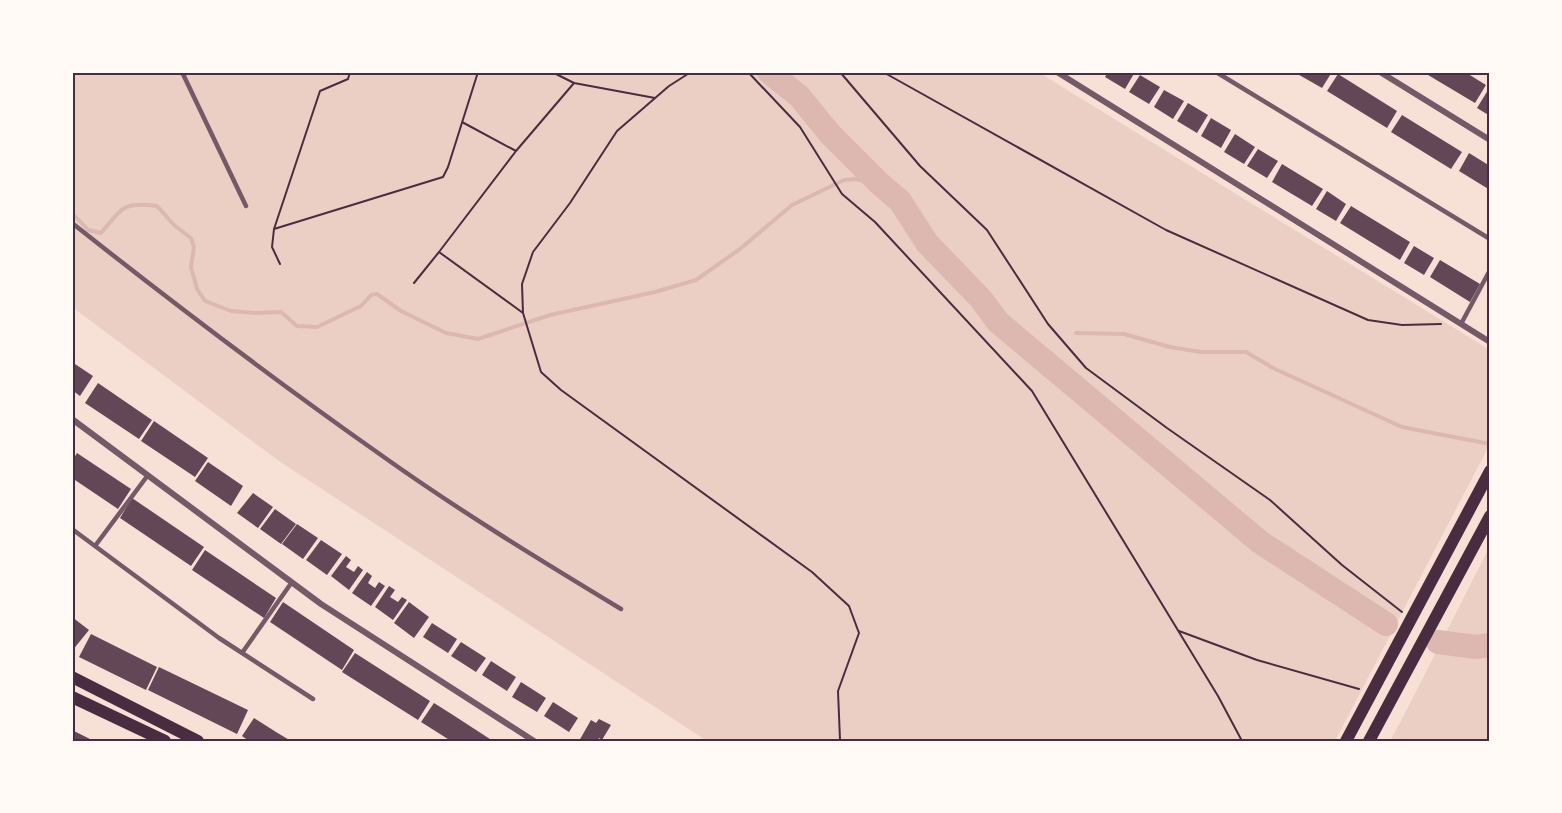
<svg xmlns="http://www.w3.org/2000/svg" width="1562" height="813" viewBox="0 0 1562 813" font-family="Literata,serif">
  <style>
    .green { fill: #ebcfc5 }
    .lines { fill: none; stroke-linecap: round; stroke-linejoin: round }
    .stream { stroke: #dcb8b0; stroke-width: 4 }
    .river { stroke: #dcb8b0; stroke-width: 24 }
    .building { fill: #644757 }
    .path { stroke: #4a2c40; stroke-width: 2 }
    .service { stroke: #755966; stroke-width: 4.5 }
    .minor { stroke: #755966; stroke-width: 6 }
    .secondary { stroke: #4a2c40; stroke-width: 12 }
    .neatline { fill: none; stroke: #4a2c40; stroke-width: 2 }
  </style>
  <rect width="100%" height="100%" fill="#f7e1d7"/>
  <path class="green" d="M72 72H1038L1490 350V444L1335 741H707L279 461 72 307Z
    M1490 546V741H1390L1402 719Z"/>
  <g class="lines">
    <path class="stream" d="M72 213 88 230 101 233C122 209 122 201 157 206L174 225 191 238 194 247 191 267 197 289 205 301 231 311 256 313 281 312 297 326 317 327 361 306 371 295 377 294 401 311 446 333 478 339 550 315 655 292 696 280 740 249 792 205 844 180 855 179 880 184
      M1076 333 1124 334 1170 347 1201 352H1246L1273 368 1402 427 1490 444"/>
    <path class="river" d="M769 72 799 96 830 134 880 184 900 201 927 243 981 299 998 322 1260 542 1386 624
      M1438 642 1476 647 1490 645"/>
  </g>
  <path class="building" d="M1108 72H1135L1125 89 1105 77Z
    M1294 72H1332L1322 88Z
    M1423 72H1465L1486 85 1475 103Z
    M1338 74 1397 111 1387 128 1327 91Z
    M1140 75 1160 87 1149 104 1129 92Z
    M1164 90 1184 101 1173 119 1154 107Z
    M1488 90 1490 91V116L1477 108Z
    M1188 103 1208 115 1197 133 1177 121Z
    M1402 115 1462 152 1451 169 1391 132Z
    M1211 118 1231 130 1221 148 1201 136Z
    M1235 134 1255 147 1244 164 1224 152Z
    M1258 149 1278 161 1267 178 1247 166Z
    M1469 153 1490 166V190L1459 171Z
    M1282 164 1323 189 1312 206 1272 182Z
    M1327 191 1346 204 1336 221 1316 209Z
    M1351 206 1410 242 1400 260 1340 223Z
    M1414 246 1434 258 1424 275 1404 263Z
    M1440 260 1480 284 1470 302 1430 277Z
    M72 362 93 376 80 396 72 390Z
    M98 383 152 420 139 439 85 403Z
    M154 421 208 458 195 477 141 441Z
    M77 453 131 489 118 509 72 478V461Z
    M208 462 243 486 231 506 195 481Z
    M253 493 273 507 258 528 237 513Z
    M132 498 204 547 191 566 120 518Z
    M275 509 296 524 281 544 260 529Z
    M297 524 318 538 303 559 282 544Z
    M321 540 342 554 327 575 306 560Z
    M205 550 276 598 264 618 192 570Z
    M346 556 351 560 346 567 354 572 358 566 363 570 349 590 331 576Z
    M367 572 372 576 368 583 375 588 379 582 385 586 371 606 352 593Z
    M389 586 395 590 390 597 398 602 402 597 407 600 393 620 375 607Z
    M283 602 354 650 342 670 270 622Z
    M409 602 429 617 414 638 394 623Z
    M72 617 89 630 72 651Z
    M432 623 457 639 448 653 423 637Z
    M91 634 157 667 146 690 79 657Z
    M461 642 486 658 476 672 451 656Z
    M355 653 430 701 418 720 342 672Z
    M491 661 516 677 507 691 482 675Z
    M159 667 248 710 237 734 148 690Z
    M521 682 546 698 537 712 512 697Z
    M553 702 578 718 569 732 544 716Z
    M434 703 453 715 493 741H451L440 734 421 722Z
    M254 718 276 732 291 741H249L242 736Z
    M599 719 611 725 602 740 599 738 597 741H579L591 720 596 723Z
    M74 731 94 741H72Z"/>
  <g class="lines">
    <path class="path" d="M552 72 574 83
      M691 72 669 86 617 131 570 203 533 252 522 284 523 313 541 372 561 390 812 572 849 606 859 633 838 691 840 740 842 741
      M748 72 800 127 842 194 875 222 1032 391 1218 696 1242 741
      M840 72 920 166 987 230 1048 324 1086 368 1167 428 1270 500 1342 565 1402 612
      M883 72 1166 230 1368 320 1402 325 1441 324
      M462 122 516 151
      M274 229 443 177 448 167 478 72
      M280 264 272 247 274 229 320 91 348 79 350 72
      M414 283 439 252
      M523 313 439 252 516 151 574 83 655 98
      M1179 631 1257 660 1359 689"/>
    <path class="service" d="M182 72 246 206
      M1216 72 1490 239
      M72 223C173 303 276 381 381 455 458 510 540 560 621 609
      M1461 324 1490 270
      M72 529 219 638 313 699
      M95 546 148 475
      M242 653 292 582"/>
    <path class="minor" d="M1057 72 1490 342
      M1380 72 1490 140
      M72 419 321 604 534 741"/>
    <path class="secondary" d="M72 677 198 741
      M72 697 165 741
      M1346 741 1490 471
      M1369 741 1490 516"/>
  </g>
  <rect width="1562" height="813" fill="none" stroke="#fffaf5" stroke-width="147"/>
  <rect x="74" y="74" width="1414" height="666" class="neatline"/>
</svg>
